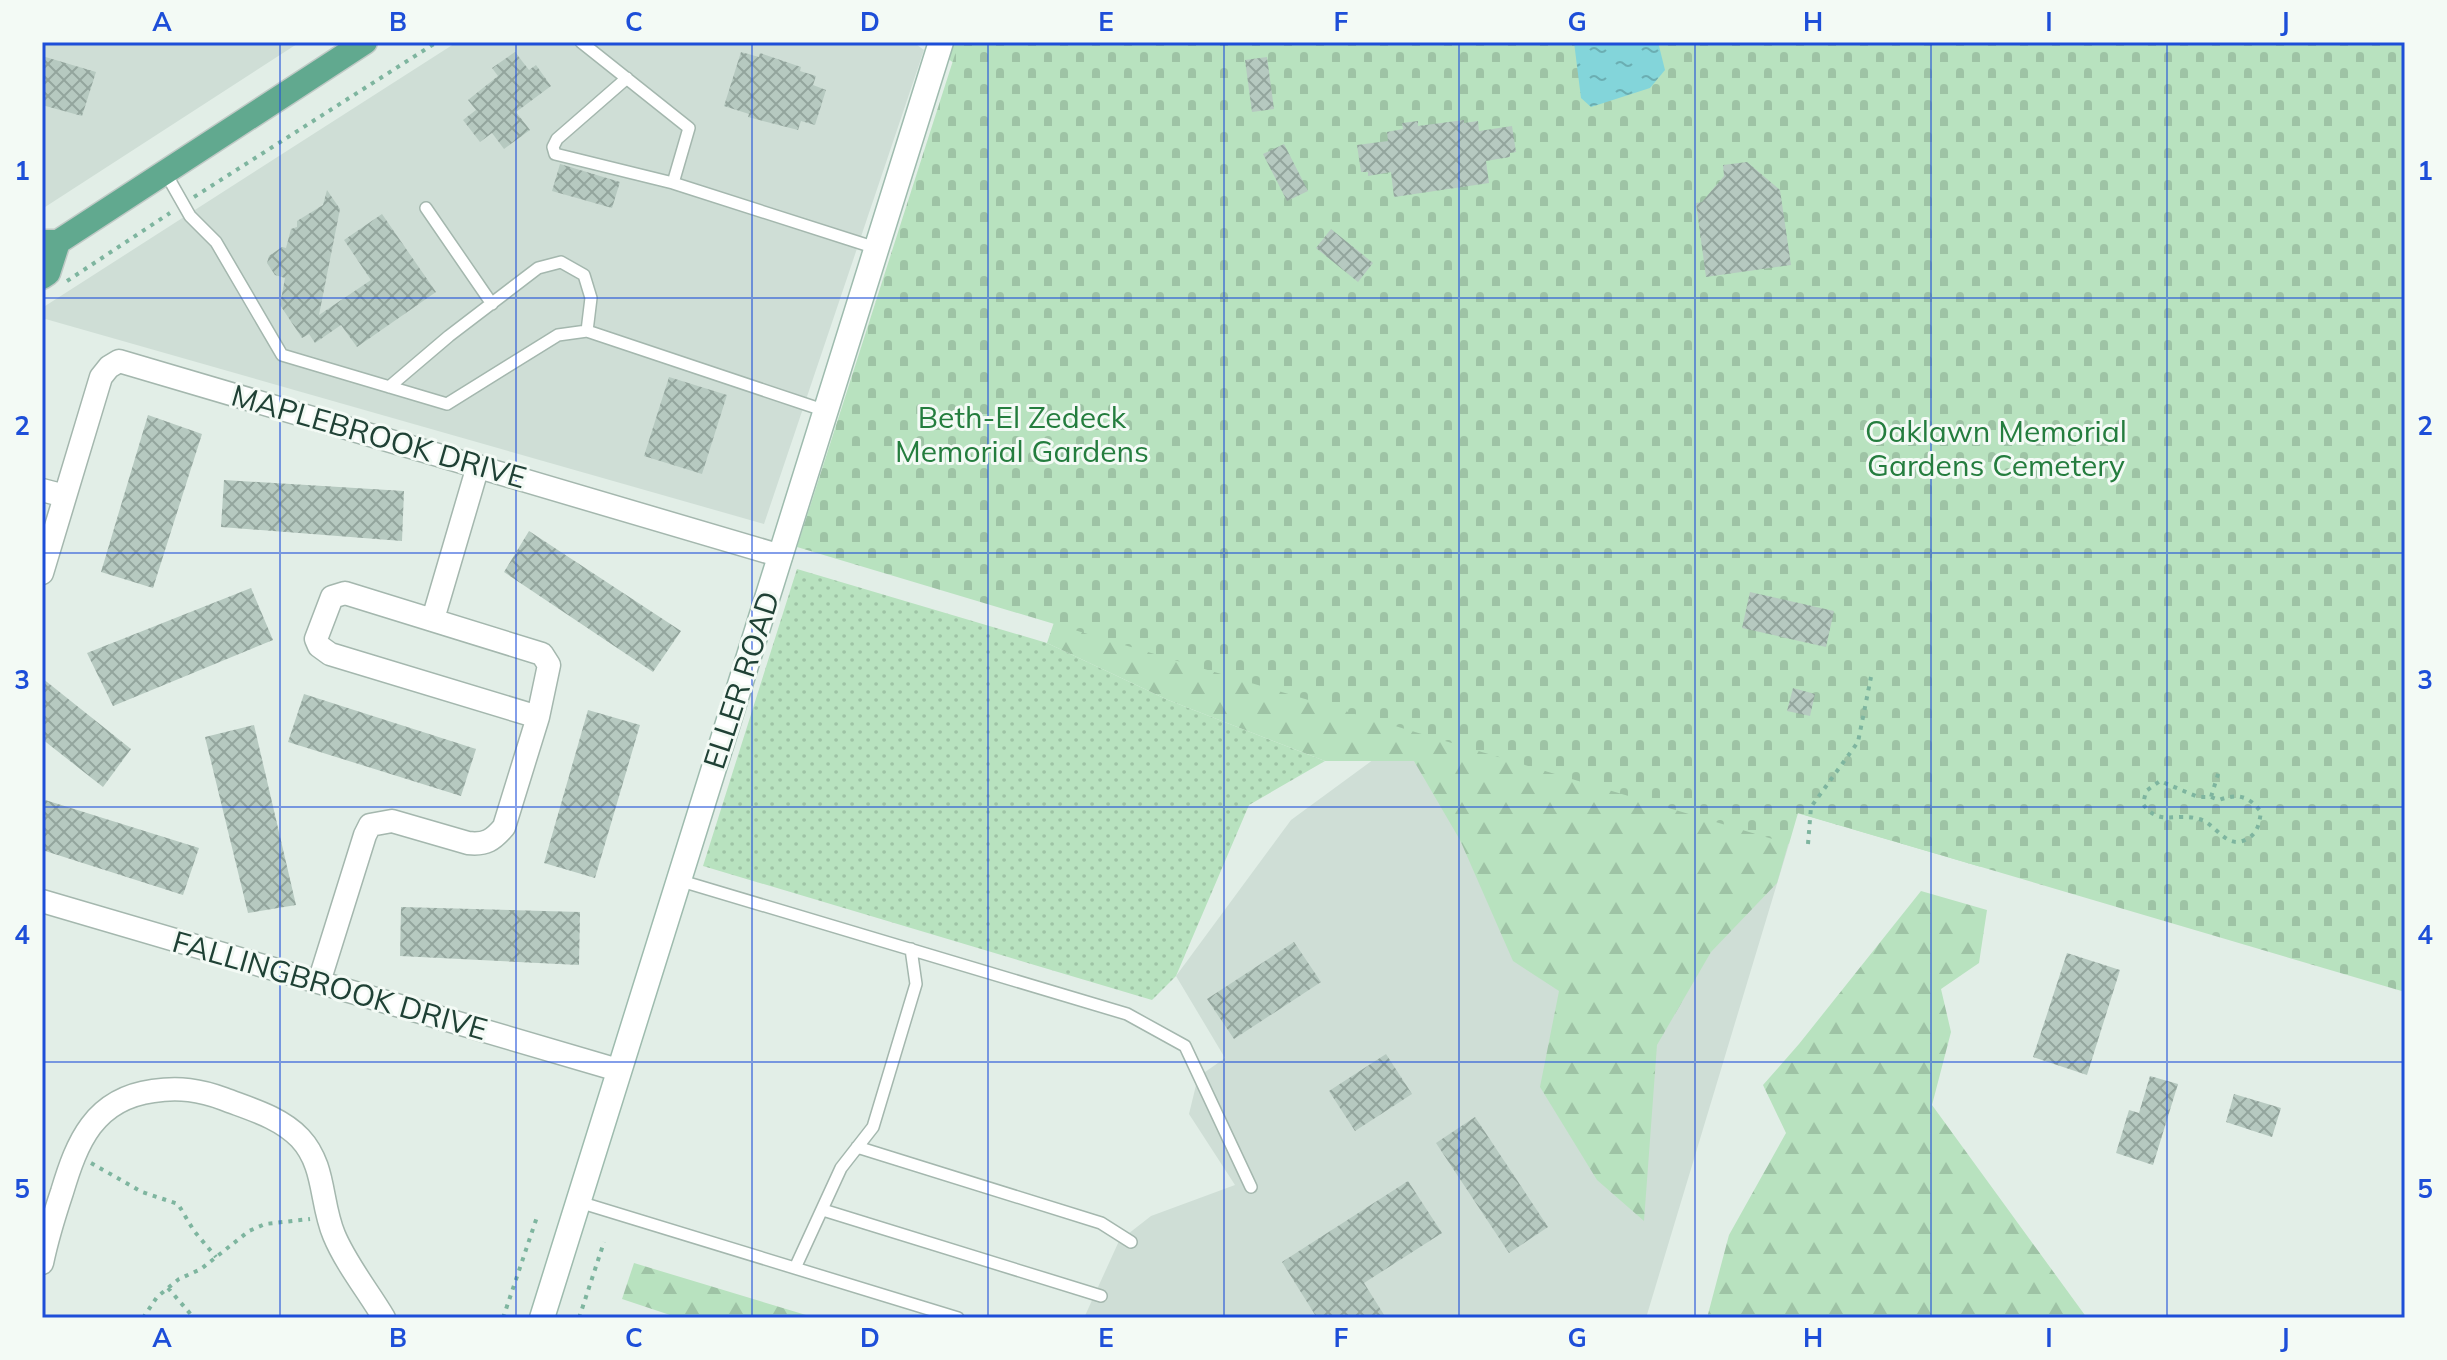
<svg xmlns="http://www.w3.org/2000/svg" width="2447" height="1360" viewBox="0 0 2447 1360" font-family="Mulish,sans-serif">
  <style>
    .built { fill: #cfded6 }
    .green { fill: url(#green-dots) }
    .forest { fill: url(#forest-firs) }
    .cemetery { fill: url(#cemetery-stones) }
    .water { fill: url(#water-ripples) }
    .building { fill: url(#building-cross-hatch) }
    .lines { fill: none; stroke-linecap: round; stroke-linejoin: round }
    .lane-casing { stroke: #a4b7ae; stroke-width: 14 }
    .street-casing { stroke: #a4b7ae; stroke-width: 25 }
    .secondary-casing { stroke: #9ebbae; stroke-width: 27 }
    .primary-casing { stroke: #c0cac6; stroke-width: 27 }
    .path { stroke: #7eb59f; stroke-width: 4; stroke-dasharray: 4 6; stroke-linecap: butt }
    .lane { stroke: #fff; stroke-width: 11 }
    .street { stroke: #fff; stroke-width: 22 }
    .secondary { stroke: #fff; stroke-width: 24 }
    .primary { stroke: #61a98f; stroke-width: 24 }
    .grid { fill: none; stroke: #1d4ed8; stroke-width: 2; stroke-opacity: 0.55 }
    .labels { text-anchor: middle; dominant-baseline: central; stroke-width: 6; stroke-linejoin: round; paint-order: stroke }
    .park-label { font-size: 30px; fill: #247d3e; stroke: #f3faf5 }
    .street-label { font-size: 30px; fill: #1f4135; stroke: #f3faf5 }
    .neatline { fill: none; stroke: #1d4ed8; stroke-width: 3 }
    .grid-label { font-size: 26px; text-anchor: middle; font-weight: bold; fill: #1d4ed8 }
  </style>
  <defs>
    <pattern id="green-dots" width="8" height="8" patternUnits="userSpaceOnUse" patternTransform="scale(2)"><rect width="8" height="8" fill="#b8e2bf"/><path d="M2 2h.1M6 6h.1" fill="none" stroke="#9ec3a5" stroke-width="1.8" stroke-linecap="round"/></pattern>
    <pattern id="forest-firs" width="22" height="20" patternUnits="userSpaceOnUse" patternTransform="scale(2)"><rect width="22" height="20" fill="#b8e2bf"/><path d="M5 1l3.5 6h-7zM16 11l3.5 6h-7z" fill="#9ec3a5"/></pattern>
    <pattern id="cemetery-stones" width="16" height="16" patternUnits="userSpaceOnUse" patternTransform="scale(2)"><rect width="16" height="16" fill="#b8e2bf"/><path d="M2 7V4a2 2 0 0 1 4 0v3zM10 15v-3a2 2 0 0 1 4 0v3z" fill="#9ec3a5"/></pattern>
    <pattern id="water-ripples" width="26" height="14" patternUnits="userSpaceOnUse" patternTransform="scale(2)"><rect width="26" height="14" fill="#83d5da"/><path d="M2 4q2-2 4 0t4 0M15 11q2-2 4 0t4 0" fill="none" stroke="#6baeb2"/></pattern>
    <pattern id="building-cross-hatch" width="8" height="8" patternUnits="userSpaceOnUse" patternTransform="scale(2)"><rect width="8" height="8" fill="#b6c9c0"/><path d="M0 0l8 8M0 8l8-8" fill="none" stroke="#93a59d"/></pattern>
  </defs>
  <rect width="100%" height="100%" fill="#e2eee7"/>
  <path class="built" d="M42 42H300L42 209Z
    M457 42H913L924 50 764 524 42 318V308Z
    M1411 732 1789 844 1646 1318H1084L1119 1241 1151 1216 1235 1185 1189 1114 1198 1077 1225 1058 1176 976 1291 820Z"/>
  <path class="green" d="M797 569 1047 643 1168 700 1325 761 1249 805 1176 976 1152 1000 703 866Z"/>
  <path class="forest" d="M926 42H1209L1981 867 1797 813 1777 883 1711 952 1657 1045 1644 1221 1597 1180 1540 1087 1559 991 1513 961 1460 840 1414 761H1325L1168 700 1047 643 1066 587 959 67Z
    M1921 891 1987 910 1979 963 1941 989 1951 1032 1932 1105 2087 1318H1707L1729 1235 1786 1133 1763 1085 1799 1044Z
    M634 1263 816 1318H679L622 1299Z"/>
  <path class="cemetery" d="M959 42H2405V992L1798 813 1789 844 797 547Z"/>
  <path class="water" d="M1574 42H1658L1665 70 1650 88 1591 107 1581 98Z"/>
  <path class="building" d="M515 52 529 70 536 65 551 86 516 112 530 130 504 149 492 133 480 142 463 120 476 110 468 100 498 76 492 68Z
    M741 52 759 57 760 53 801 67 800 71 816 76 813 85 826 90 815 125 801 121 798 130 748 117 749 114 724 106Z
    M42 56 96 72 82 116 42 105Z
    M1267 57 1274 109 1252 112 1245 60Z
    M1464 120V123L1478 121 1479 131 1512 126 1516 152 1510 153V157L1486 161 1489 183 1394 197 1391 172 1368 176V172H1361L1357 145 1388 141 1387 132 1403 129 1402 123 1418 121V126Z
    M1284 144 1308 191 1287 201 1263 154Z
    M1747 162 1780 190 1791 265 1706 277 1696 203 1702 202 1724 176 1723 165Z
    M560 164 620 182 612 208 552 191Z
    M327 190 340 209 319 315 371 280 344 240 382 214 436 292 357 347 341 325 315 343 309 334 302 338 280 305 285 278 275 275 267 263 269 256 282 247 286 248 291 229 297 227V221L323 205Z
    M1331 229 1373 263 1358 282 1316 248Z
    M669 377 727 395 702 474 644 456Z
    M148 415 202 434 153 588 101 572Z
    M224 480 404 491 402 541 221 527Z
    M529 531 681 631 653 672 504 572Z
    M251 588 273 640 113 706 87 653Z
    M1750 592 1834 611 1826 647 1742 628Z
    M42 678 131 749 103 787 42 739Z
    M1793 688 1815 694 1810 716 1787 711Z
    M304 694 476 749 461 796 288 742Z
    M588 710 640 725 595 878 544 863Z
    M254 725 296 905 248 913 205 737Z
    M42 799 199 848 183 895 42 850Z
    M401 907 580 912 579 965 400 956Z
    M1294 942 1321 982 1234 1039 1207 999Z
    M2067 953 2120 970 2087 1075 2033 1057Z
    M1386 1054 1412 1094 1355 1131 1329 1091Z
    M2150 1076 2178 1084 2153 1165 2116 1153 2129 1110 2139 1113Z
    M2234 1094 2281 1108 2272 1137 2226 1122Z
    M1475 1117 1548 1227 1509 1253 1436 1143Z
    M1408 1181 1442 1233 1364 1283 1386 1318H1317L1282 1262Z"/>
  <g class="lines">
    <defs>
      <path id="lane" d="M581 42 689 128 673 183 876 248
        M627 78 557 139 553 147 555 154 673 183
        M165 172 190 216 216 242 282 355 447 404 558 335 587 331 826 411
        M426 208 492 304
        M389 387 449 336 538 268 561 262 584 275 591 298 587 331
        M678 880 1127 1014 1185 1046 1251 1187
        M857 1147 1101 1223 1131 1242
        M579 1202 958 1318
        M823 1210 1101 1296
        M795 1268 841 1168 873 1127 916 984 911 949"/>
      <path id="street" d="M42 490 65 496
        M42 573 101 377 109 367 119 361 781 556
        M433 619 478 466
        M42 901 618 1070
        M319 982 365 835 370 825 392 821 468 843C486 845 493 840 504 827L538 717 549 665 542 654 345 593 332 597 316 639 319 646 330 654 538 717
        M42 1263C47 1239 54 1216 62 1192 77 1142 94 1099 153 1091 179 1087 200 1090 224 1099 250 1109 280 1117 300 1138 326 1166 320 1202 334 1235 346 1264 368 1291 384 1318"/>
      <path id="secondary" d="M542 1318 941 42"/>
      <path id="primary" d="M42 242H58L365 42
        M42 277 48 273 58 242"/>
    </defs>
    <use href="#lane" class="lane-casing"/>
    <use href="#street" class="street-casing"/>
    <use href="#secondary" class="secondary-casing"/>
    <use href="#primary" class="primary-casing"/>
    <path class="path" d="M194 197 437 42
      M67 281 170 213
      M2211 797 2219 800C2238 793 2249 796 2261 812 2259 824 2258 833 2247 839 2226 851 2216 823 2199 819 2176 812 2159 827 2143 804L2146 791 2160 781 2198 797H2211L2219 771
      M1808 844 1811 807 1858 742 1871 677
      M91 1163 142 1192 178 1204 194 1231 216 1257
      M168 1288 194 1318
      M143 1318 157 1297 179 1279 201 1269 249 1231 265 1224 310 1219
      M503 1318 537 1217
      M579 1318 604 1242"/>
    <use href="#lane" class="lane"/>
    <use href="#street" class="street"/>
    <use href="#secondary" class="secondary"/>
    <use href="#primary" class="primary"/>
  </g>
  <path class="grid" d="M280 42V1318M516 42V1318M752 42V1318M988 42V1318M1224 42V1318M1459 42V1318M1695 42V1318M1931 42V1318M2167 42V1318M42 298H2405M42 553H2405M42 807H2405M42 1062H2405"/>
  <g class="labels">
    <g class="park-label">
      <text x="1022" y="417">Beth-El Zedeck<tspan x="1022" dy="34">Memorial Gardens</tspan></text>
      <text x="1996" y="431">Oaklawn Memorial<tspan x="1996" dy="34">Gardens Cemetery</tspan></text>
    </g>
    <g class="street-label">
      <text transform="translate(379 436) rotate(16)">MAPLEBROOK DRIVE</text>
      <text transform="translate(741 680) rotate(-72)">ELLER ROAD</text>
      <text transform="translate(330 985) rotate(16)">FALLINGBROOK DRIVE</text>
    </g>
  </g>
  <rect width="2447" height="1360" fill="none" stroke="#f3faf5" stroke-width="88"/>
  <rect x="44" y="44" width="2359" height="1272" class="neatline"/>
  <g class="grid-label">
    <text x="162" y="31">A</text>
    <text x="398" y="31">B</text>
    <text x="634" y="31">C</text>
    <text x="870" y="31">D</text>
    <text x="1106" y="31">E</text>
    <text x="1341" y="31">F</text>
    <text x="1577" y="31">G</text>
    <text x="1813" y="31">H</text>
    <text x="2049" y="31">I</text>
    <text x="2285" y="31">J</text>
    <text x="22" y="180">1</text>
    <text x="2425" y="180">1</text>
    <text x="22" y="435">2</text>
    <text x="2425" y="435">2</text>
    <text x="22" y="689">3</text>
    <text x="2425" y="689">3</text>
    <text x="22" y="944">4</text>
    <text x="2425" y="944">4</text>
    <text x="22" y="1198">5</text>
    <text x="2425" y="1198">5</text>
    <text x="162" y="1347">A</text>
    <text x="398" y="1347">B</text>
    <text x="634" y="1347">C</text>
    <text x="870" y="1347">D</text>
    <text x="1106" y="1347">E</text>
    <text x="1341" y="1347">F</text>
    <text x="1577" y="1347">G</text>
    <text x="1813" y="1347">H</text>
    <text x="2049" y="1347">I</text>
    <text x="2285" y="1347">J</text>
  </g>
</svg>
